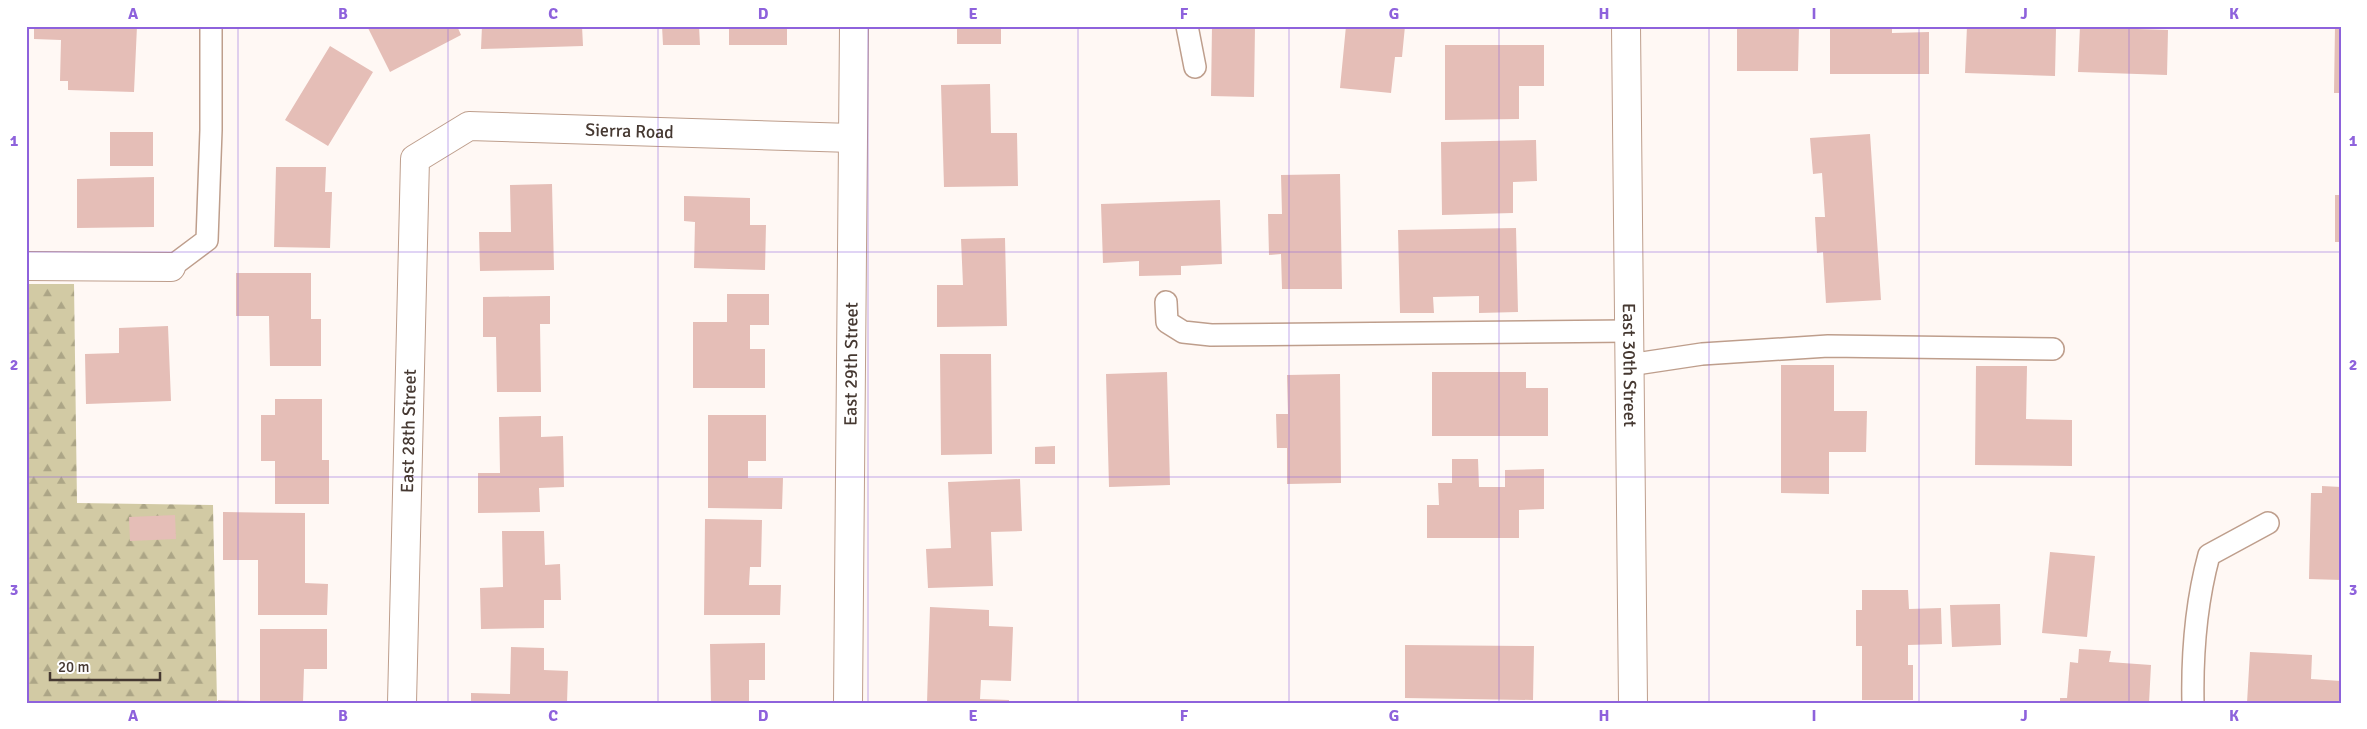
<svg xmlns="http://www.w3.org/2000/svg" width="2367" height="729" viewBox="0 0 2367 729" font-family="Signika,sans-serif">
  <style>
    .forest { fill: url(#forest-firs) }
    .building { fill: #e5beb7 }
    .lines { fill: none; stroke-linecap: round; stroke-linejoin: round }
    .lane-casing { stroke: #be9e8c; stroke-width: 24 }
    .street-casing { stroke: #be9e8c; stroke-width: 30 }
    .lane { stroke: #fff; stroke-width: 21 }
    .street { stroke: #fff; stroke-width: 28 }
    .grid { fill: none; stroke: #8e62dc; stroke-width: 1; stroke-opacity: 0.55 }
    .labels { text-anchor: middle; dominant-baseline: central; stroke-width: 4; stroke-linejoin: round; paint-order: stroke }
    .street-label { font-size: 18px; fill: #453831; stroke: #fff }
    .neatline { fill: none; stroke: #8e62dc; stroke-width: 2 }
    .grid-label { font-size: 16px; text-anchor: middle; font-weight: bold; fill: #8e62dc }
  </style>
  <defs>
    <pattern id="forest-firs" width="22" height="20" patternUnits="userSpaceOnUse" patternTransform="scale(1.25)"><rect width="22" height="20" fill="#d2caa4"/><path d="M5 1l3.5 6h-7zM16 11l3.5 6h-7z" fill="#aca586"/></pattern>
  </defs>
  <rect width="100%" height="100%" fill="#fff8f4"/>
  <path class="forest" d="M26 284H74L77 503 213 505 217 703H26Z"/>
  <path class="building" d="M34 26H137L134 92 68 90V81H60L61 40 34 39Z
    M367 26H457L461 35 390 72Z
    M482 26H582L583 46 481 49Z
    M662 26H699L700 45H663Z
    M729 26H787V45H729Z
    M957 26H1001V44H957Z
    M1212 26H1255L1254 97 1211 96Z
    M1346 26H1405L1402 57H1395L1391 93 1340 88Z
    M1737 26H1799L1798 71H1737Z
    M1830 26H1892V33L1929 32V74H1830Z
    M1967 26H2028V28L2056 29 2055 76 1965 73Z
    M2080 26H2137V29L2168 30 2167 75 2078 72Z
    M2335 26H2341V93H2334Z
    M1445 45H1544V86H1519V119L1445 120Z
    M330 46 373 72 328 146 285 120Z
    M990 84 991 133H1017L1018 186 944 187 941 85Z
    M110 132H153V166H110Z
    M1870 134 1881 300 1826 303 1823 252 1817 253 1815 217H1825L1822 173 1813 174 1810 138Z
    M1536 140 1537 181 1513 182V213L1442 215 1441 142Z
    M276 167H326L325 192H332L330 248 274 247Z
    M1340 174 1342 289H1282L1281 254 1269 255 1268 214H1282L1281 175Z
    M154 177V227L77 228V179Z
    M552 184 554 270 480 271 479 232H511L510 185Z
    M2335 195H2341V242H2335Z
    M684 196 750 198V225H766L765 270 694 268 695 222 684 221Z
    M1220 200 1222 264 1181 266V275L1139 276V261L1103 263 1101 204Z
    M1516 228 1518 312 1479 313V296L1433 297 1434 313H1400L1398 230Z
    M1005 238 1007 326 937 327V285H963L961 239Z
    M236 273H311V319H321V366H270L269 316H236Z
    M727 294H769V325H750V349H765V388H693V322H727Z
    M550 296V324H540L541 392H497L496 337H483V297Z
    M168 326 171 401 86 404 85 354 119 353V328Z
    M940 354H991L992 454 941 455Z
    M1781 365H1834V411H1867L1866 452H1829V494L1781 493Z
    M1976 366H2027L2026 419 2072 420V466L1975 465Z
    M1167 372 1170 485 1109 487 1106 374Z
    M1432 372H1526V388H1548V436H1432Z
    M1340 374 1341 483 1287 484V448H1277L1276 414H1288L1287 375Z
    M275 399H322V460H329V504H275V461H261V415H275Z
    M708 415H766V461H748V478H783L782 509 708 508Z
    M541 416V437L563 436 564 487 539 488 540 512 478 513V473H500L499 417Z
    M1055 446V464H1035V447Z
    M1452 459H1478L1479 487H1505V470L1544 469V509L1519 510V538H1427V505H1439L1438 483H1452Z
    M1020 479 1022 531 991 532 993 586 928 588 926 549 951 548 948 482Z
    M2322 486 2341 487V580L2309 579 2311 493H2322Z
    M223 512 305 513V583L328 584 327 615H258V560H223Z
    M175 515 176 539 130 541 129 517Z
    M705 519 762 520 761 567H750L749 585H781L780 615H704Z
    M502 531H544L545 565 560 564 561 600H544V628L481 629 480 588 503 587Z
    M2050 552 2095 556 2087 637 2042 633Z
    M1862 590H1908L1909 609 1941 608 1942 644 1908 645V665H1913V700H1862V646H1856V610H1862Z
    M2000 604 2001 645 1952 647 1950 605Z
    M930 607 989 610V626L1013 627 1011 681 981 680 980 699 1009 700V703H927Z
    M260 629H327V669H304L303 703H260Z
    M765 643V680H749V703H711L710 644Z
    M1405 645 1534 646 1533 700 1405 698Z
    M511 647 544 648V670L568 671 567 703H471V693L510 694Z
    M2079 649 2111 651 2109 662 2151 665 2149 703H2060V698H2067L2070 662 2078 663Z
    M2250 652 2312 655 2311 679 2341 681V703H2247Z
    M218 700 257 701V703H218Z"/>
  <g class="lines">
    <defs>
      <path id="lane" d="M1187 26 1195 67
        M171 267 207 240 211 130V26
        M1166 302 1167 322 1183 332 1211 335 1629 331
        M1629 365 1702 354 1828 346 2053 349
        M2193 703C2192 653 2196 603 2209 555L2268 523"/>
      <g id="street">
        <path id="s1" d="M1626 26 1633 703"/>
        <path d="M26 266 171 267"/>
        <path id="s2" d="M402 703 415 159 469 126 852 138"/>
        <path id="s3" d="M848 703 854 26"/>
      </g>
    </defs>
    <use href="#lane" class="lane-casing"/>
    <use href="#street" class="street-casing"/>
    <use href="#lane" class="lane"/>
    <use href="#street" class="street"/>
  </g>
  <path class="grid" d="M238 26V703M448 26V703M658 26V703M868 26V703M1078 26V703M1289 26V703M1499 26V703M1709 26V703M1919 26V703M2129 26V703M26 252H2341M26 477H2341"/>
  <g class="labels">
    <g class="street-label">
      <text stroke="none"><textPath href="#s2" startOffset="768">Sierra Road</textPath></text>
      <text stroke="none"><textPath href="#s3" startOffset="339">East 29th Street</textPath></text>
      <text stroke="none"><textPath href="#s1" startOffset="339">East 30th Street</textPath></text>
      <text stroke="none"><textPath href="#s2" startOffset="272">East 28th Street</textPath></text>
    </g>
  </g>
  <rect width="2367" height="729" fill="none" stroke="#ffffff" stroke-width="55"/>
  <path d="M50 672v8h110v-8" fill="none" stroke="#453831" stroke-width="2.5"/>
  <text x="58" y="672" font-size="15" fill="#453831" stroke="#ffffff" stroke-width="4" paint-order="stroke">20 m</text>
  <rect x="28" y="28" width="2312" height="674" class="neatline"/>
  <g class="grid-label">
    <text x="133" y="19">A</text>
    <text x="343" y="19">B</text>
    <text x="553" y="19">C</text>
    <text x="763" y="19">D</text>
    <text x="973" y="19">E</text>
    <text x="1184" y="19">F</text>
    <text x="1394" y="19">G</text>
    <text x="1604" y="19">H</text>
    <text x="1814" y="19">I</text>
    <text x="2024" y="19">J</text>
    <text x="2234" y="19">K</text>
    <text x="14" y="146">1</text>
    <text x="2353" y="146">1</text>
    <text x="14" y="370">2</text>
    <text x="2353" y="370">2</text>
    <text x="14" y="595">3</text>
    <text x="2353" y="595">3</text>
    <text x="133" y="721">A</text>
    <text x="343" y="721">B</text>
    <text x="553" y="721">C</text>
    <text x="763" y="721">D</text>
    <text x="973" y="721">E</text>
    <text x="1184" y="721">F</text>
    <text x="1394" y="721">G</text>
    <text x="1604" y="721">H</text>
    <text x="1814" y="721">I</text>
    <text x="2024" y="721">J</text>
    <text x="2234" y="721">K</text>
  </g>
</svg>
